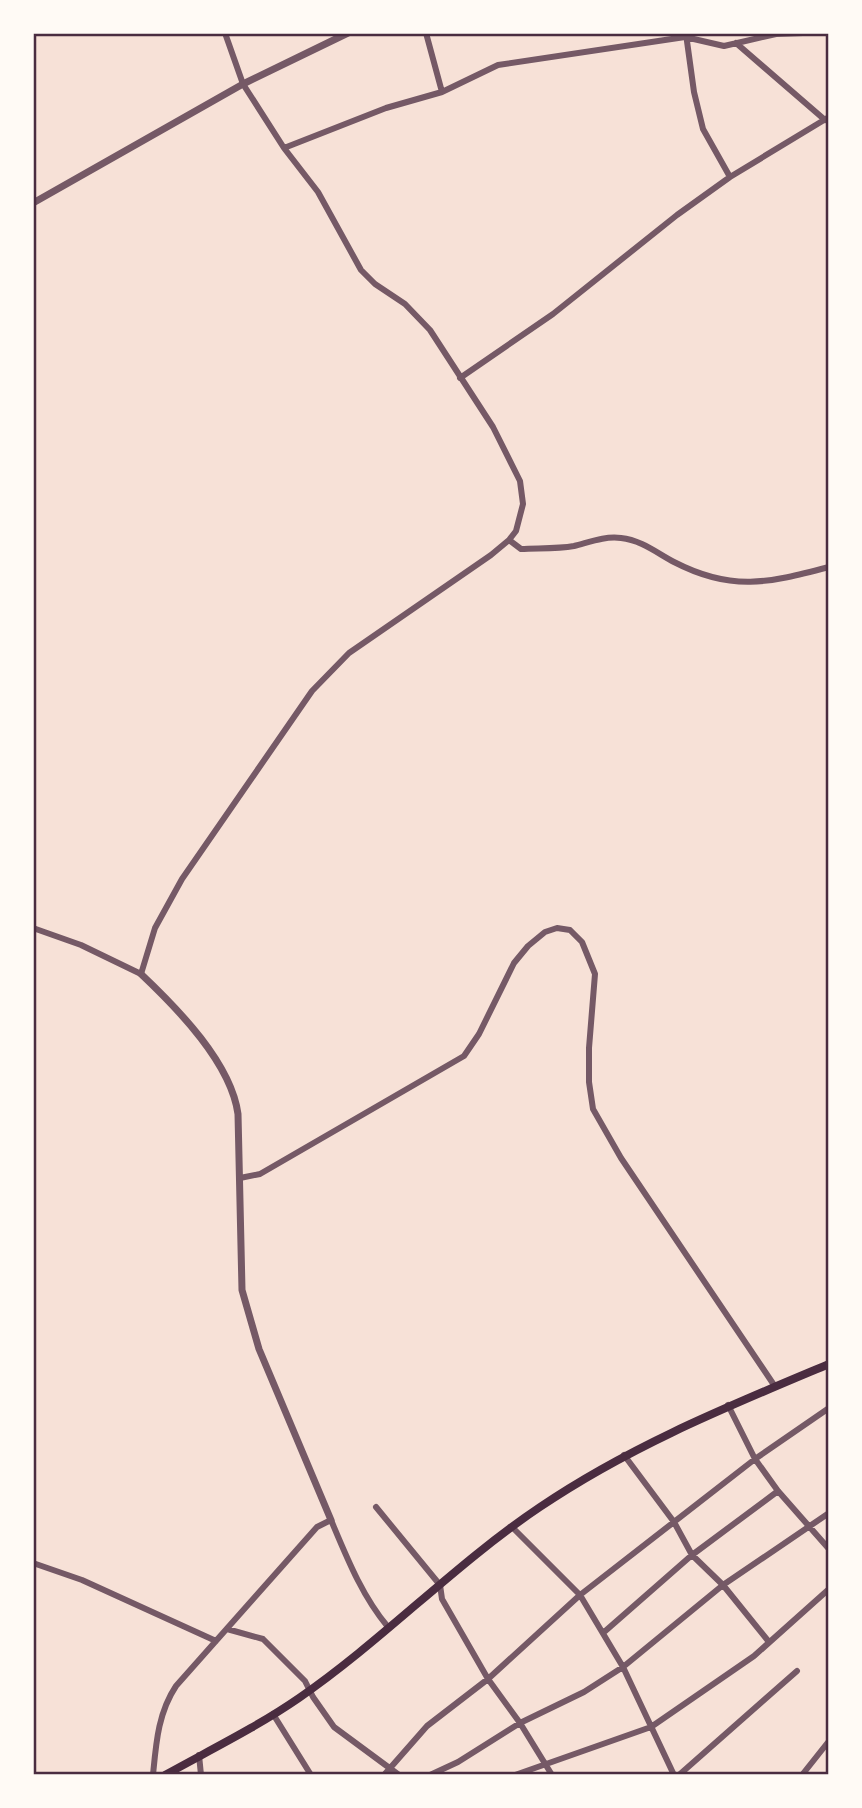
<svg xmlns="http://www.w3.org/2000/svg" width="862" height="1808" viewBox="0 0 862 1808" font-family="'Roboto Condensed',sans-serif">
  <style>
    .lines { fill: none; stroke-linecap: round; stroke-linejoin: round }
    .minor { stroke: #755966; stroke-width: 6 }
    .tertiary { stroke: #755966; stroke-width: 7 }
    .secondary { stroke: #4a2c40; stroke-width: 8 }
    .neatline { fill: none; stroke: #4a2c40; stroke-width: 2.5 }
  </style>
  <rect width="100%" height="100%" fill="#f7e1d7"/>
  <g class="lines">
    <path class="minor" d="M426 33 442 92
      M686 34 694 92 703 129 730 177
      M736 43 825 120
      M284 148 386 108 442 92 498 65 685 37 724 46 776 34 803 33
      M460 378 553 314 677 215 730 177 829 117
      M509 540 521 549C538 548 557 549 574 546 590 542 604 536 621 538 641 540 657 553 674 562 732 592 768 583 829 567
      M33 928 81 945 141 974 155 928 182 879 312 691 349 653 491 555 509 540 516 531 523 504 520 481 493 427 430 330 405 304 375 284 361 270 318 192 284 148 243 84 225 33
      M240 1178 260 1174 464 1056 479 1034 514 963 528 946 545 932 557 928 570 930 582 942 595 974 589 1048V1082L593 1109 621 1158 774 1385
      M728 1405 755 1459 778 1491 829 1549
      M624 1455 674 1522 692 1555 723 1585 769 1642
      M376 1507 440 1585 442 1599 488 1679 520 1723 552 1775
      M512 1527 580 1595 623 1667 674 1775
      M33 1563 82 1580 216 1641
      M227 1629 263 1639 305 1681 313 1697 334 1727 399 1775
      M603 1633 692 1555 778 1491
      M273 1714 311 1775
      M199 1755 201 1775
      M153 1775C156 1744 158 1713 176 1686L317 1527 331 1520C347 1558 362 1596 388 1627
      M384 1775 427 1726 488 1679 580 1595 755 1459 829 1408
      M430 1775 458 1762 520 1723 584 1692 623 1667 723 1585 829 1513
      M515 1775 651 1727 754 1656 829 1589
      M679 1775 797 1671
      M802 1775 829 1741"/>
    <path class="tertiary" d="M33 203 243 84 348 33
      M141 974C178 1009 231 1063 238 1114L242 1290 259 1349 331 1520"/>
    <path class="secondary" d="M165 1775C210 1750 257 1727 299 1698 383 1640 455 1564 540 1507 630 1446 729 1406 829 1364"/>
  </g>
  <rect width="862" height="1808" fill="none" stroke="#fffaf5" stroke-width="70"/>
  <rect x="35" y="35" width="792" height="1738" class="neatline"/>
</svg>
